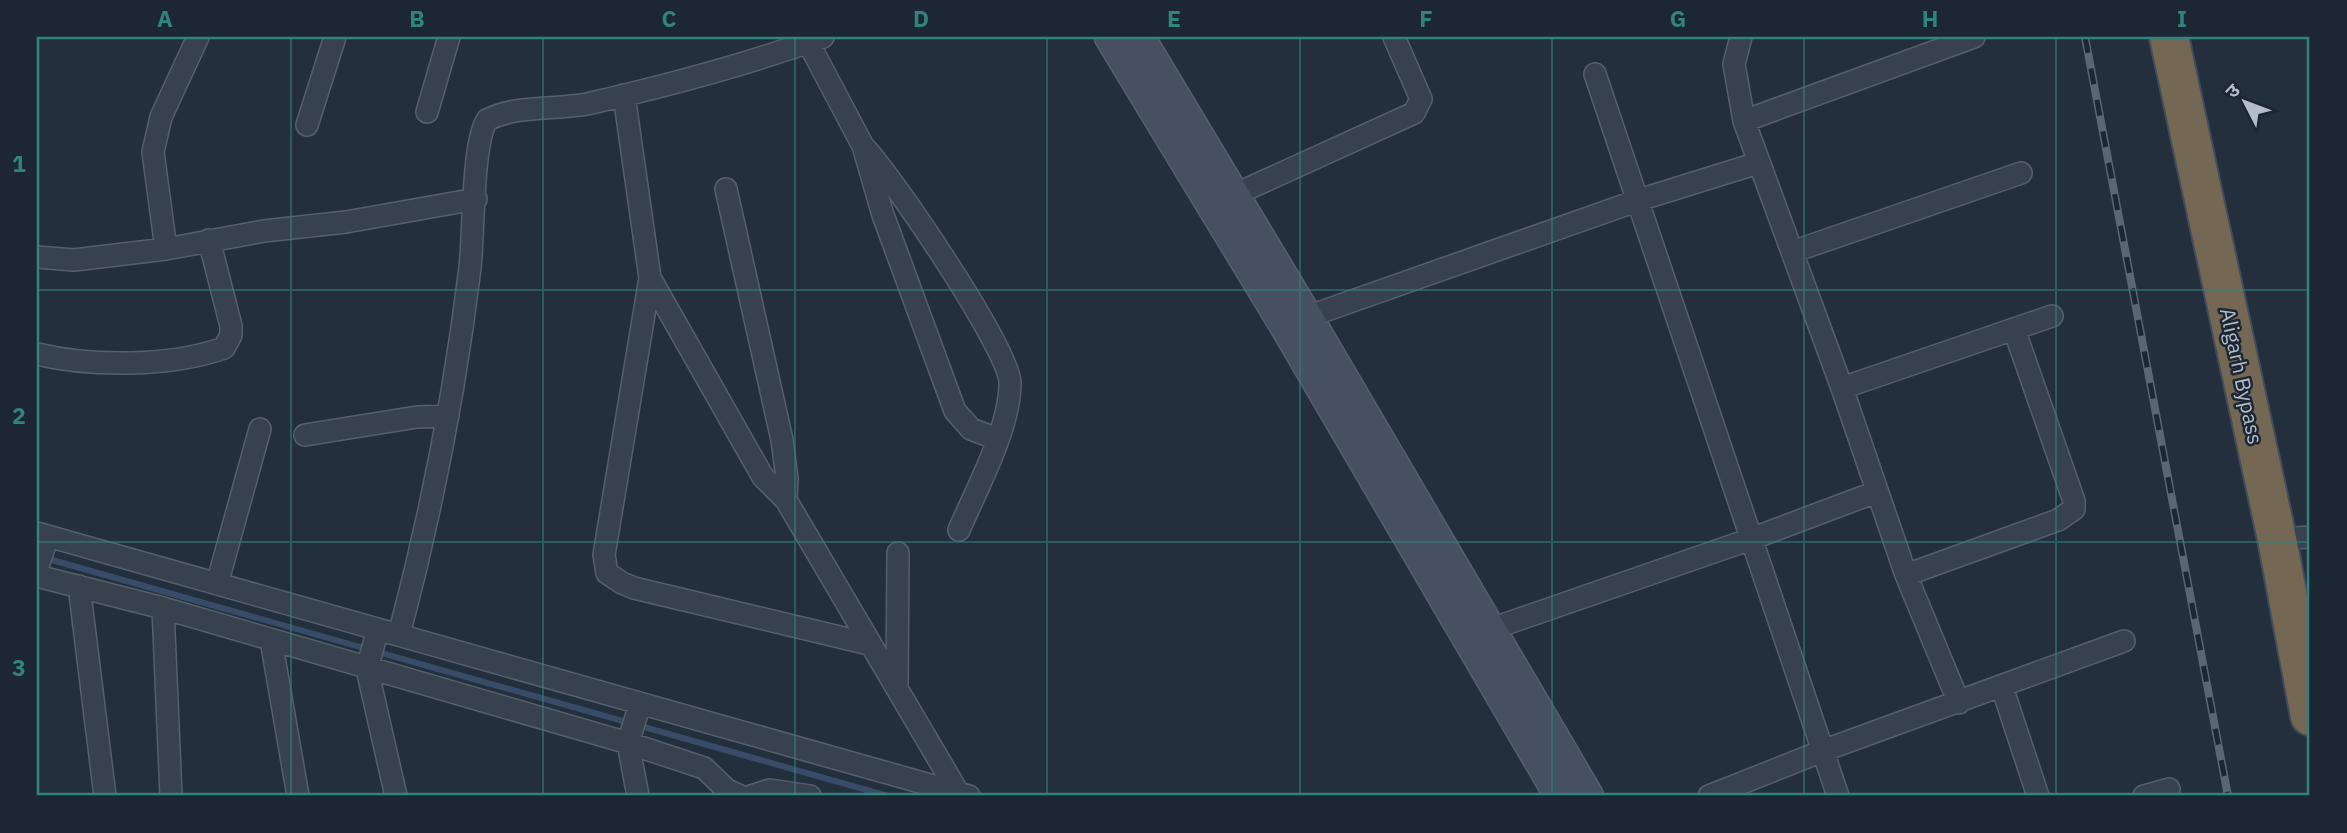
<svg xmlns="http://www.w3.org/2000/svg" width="2347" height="833" viewBox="0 0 2347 833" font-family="'IBM Plex Sans','Noto Sans Devanagari',sans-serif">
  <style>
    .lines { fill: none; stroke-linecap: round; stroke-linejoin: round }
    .stream { stroke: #394c67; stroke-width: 6 }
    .street-casing { stroke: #565f6c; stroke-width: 24 }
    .secondary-casing { stroke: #565f6c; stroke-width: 33 }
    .highway-casing { stroke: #434c59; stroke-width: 42 }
    .street { stroke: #38414e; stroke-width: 21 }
    .secondary { stroke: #465061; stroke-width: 30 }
    .highway { stroke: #746855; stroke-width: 38 }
    .rail-casing { stroke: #5a6575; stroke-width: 8 }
    .rail { stroke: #1d2633; stroke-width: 5; stroke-dasharray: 16; stroke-linecap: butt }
    .grid { fill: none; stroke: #308480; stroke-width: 2; stroke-opacity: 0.55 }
    .labels { text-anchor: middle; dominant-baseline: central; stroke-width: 5; stroke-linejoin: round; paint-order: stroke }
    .street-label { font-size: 21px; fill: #b4bcc9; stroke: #1d2633 }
    .neatline { fill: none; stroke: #308480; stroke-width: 2.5 }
    .grid-label { font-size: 23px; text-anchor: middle; font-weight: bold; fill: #308480 }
  </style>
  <rect width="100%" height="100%" fill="#242f3e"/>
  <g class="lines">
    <path class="stream" d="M45 558 888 796"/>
    <defs>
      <path id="street" d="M1741 37 1734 64 1744 121 1842 388 1906 575 1959 703
        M808 42 863 146 883 215 955 411 971 429 997 439
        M1595 74 1838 796
        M624 95 650 278 604 555 607 573 622 583 634 588 869 644
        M427 112 449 37
        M1744 121 1974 37
        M307 125 335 37
        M864 147C892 176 1010 350 1010 383 1010 428 977 488 959 530
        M726 189 782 440 787 478 786 500
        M1234 195 1414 113 1421 99 1394 37
        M166 249 153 152 161 117 198 37
        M1792 252 2021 173
        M37 257 74 260 166 249 264 231 346 222 476 199
        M650 278 763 477 786 500 959 794
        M1307 317 1639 200 1758 163
        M37 354C92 367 170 367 224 348L231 335V326L209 240
        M1842 388 2052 316
        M305 435 417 417 448 416
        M37 533 969 796
        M2277 539 2310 537
        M37 569 48 536
        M1906 575 2058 520 2074 509V501L2014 329
        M37 576 163 608 628 743 704 768 727 790 740 796
        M217 584 260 429
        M79 586 105 796
        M163 608 171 796
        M378 629 367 669 396 796
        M1491 629 1751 539 1876 492
        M399 635C431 514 455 392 470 268 474 233 472 144 487 120 516 105 555 110 587 104 662 87 751 63 823 37
        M271 640 298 796
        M897 687 898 553
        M2002 687 2038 796
        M638 796 628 743 640 704
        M751 796 770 790 810 796
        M1709 796 1825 750 2124 641
        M2144 796 2169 789"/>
      <path id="secondary" d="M1110 37 1287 329 1560 796
        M1139 37 1307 317 1588 796"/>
      <path id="highway" d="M2169 37 2277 539 2310 716"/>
    </defs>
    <use href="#street" class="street-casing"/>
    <use href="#secondary" class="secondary-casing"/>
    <use href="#highway" class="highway-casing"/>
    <use href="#street" class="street"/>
    <use href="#secondary" class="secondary"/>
    <use href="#highway" class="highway"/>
    <defs>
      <path id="rail" d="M2085 37 2228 796"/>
    </defs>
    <use href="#rail" class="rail-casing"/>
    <use href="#rail" class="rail"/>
  </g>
  <path class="grid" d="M291 37V796M543 37V796M795 37V796M1047 37V796M1300 37V796M1552 37V796M1804 37V796M2056 37V796M37 290H2310M37 542H2310"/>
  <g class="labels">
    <g class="street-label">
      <text transform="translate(2242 376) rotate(78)">Aligarh Bypass</text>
    </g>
  </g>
  <rect width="2347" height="833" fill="none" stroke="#1d2633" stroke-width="77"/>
  <g transform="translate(2245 102) rotate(312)" stroke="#1d2633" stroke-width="5" paint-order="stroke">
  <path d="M0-5L12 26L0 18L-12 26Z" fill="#b4bcc9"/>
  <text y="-10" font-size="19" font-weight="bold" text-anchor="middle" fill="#b4bcc9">उ</text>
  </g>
  <rect x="38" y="38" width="2270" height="756" class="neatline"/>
  <g class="grid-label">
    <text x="165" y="27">A</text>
    <text x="417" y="27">B</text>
    <text x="669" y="27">C</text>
    <text x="921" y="27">D</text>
    <text x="1174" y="27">E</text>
    <text x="1426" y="27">F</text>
    <text x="1678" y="27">G</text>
    <text x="1930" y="27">H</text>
    <text x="2182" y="27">I</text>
    <text x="19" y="172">1</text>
    <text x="19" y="424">2</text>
    <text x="19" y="676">3</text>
  </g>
</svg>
